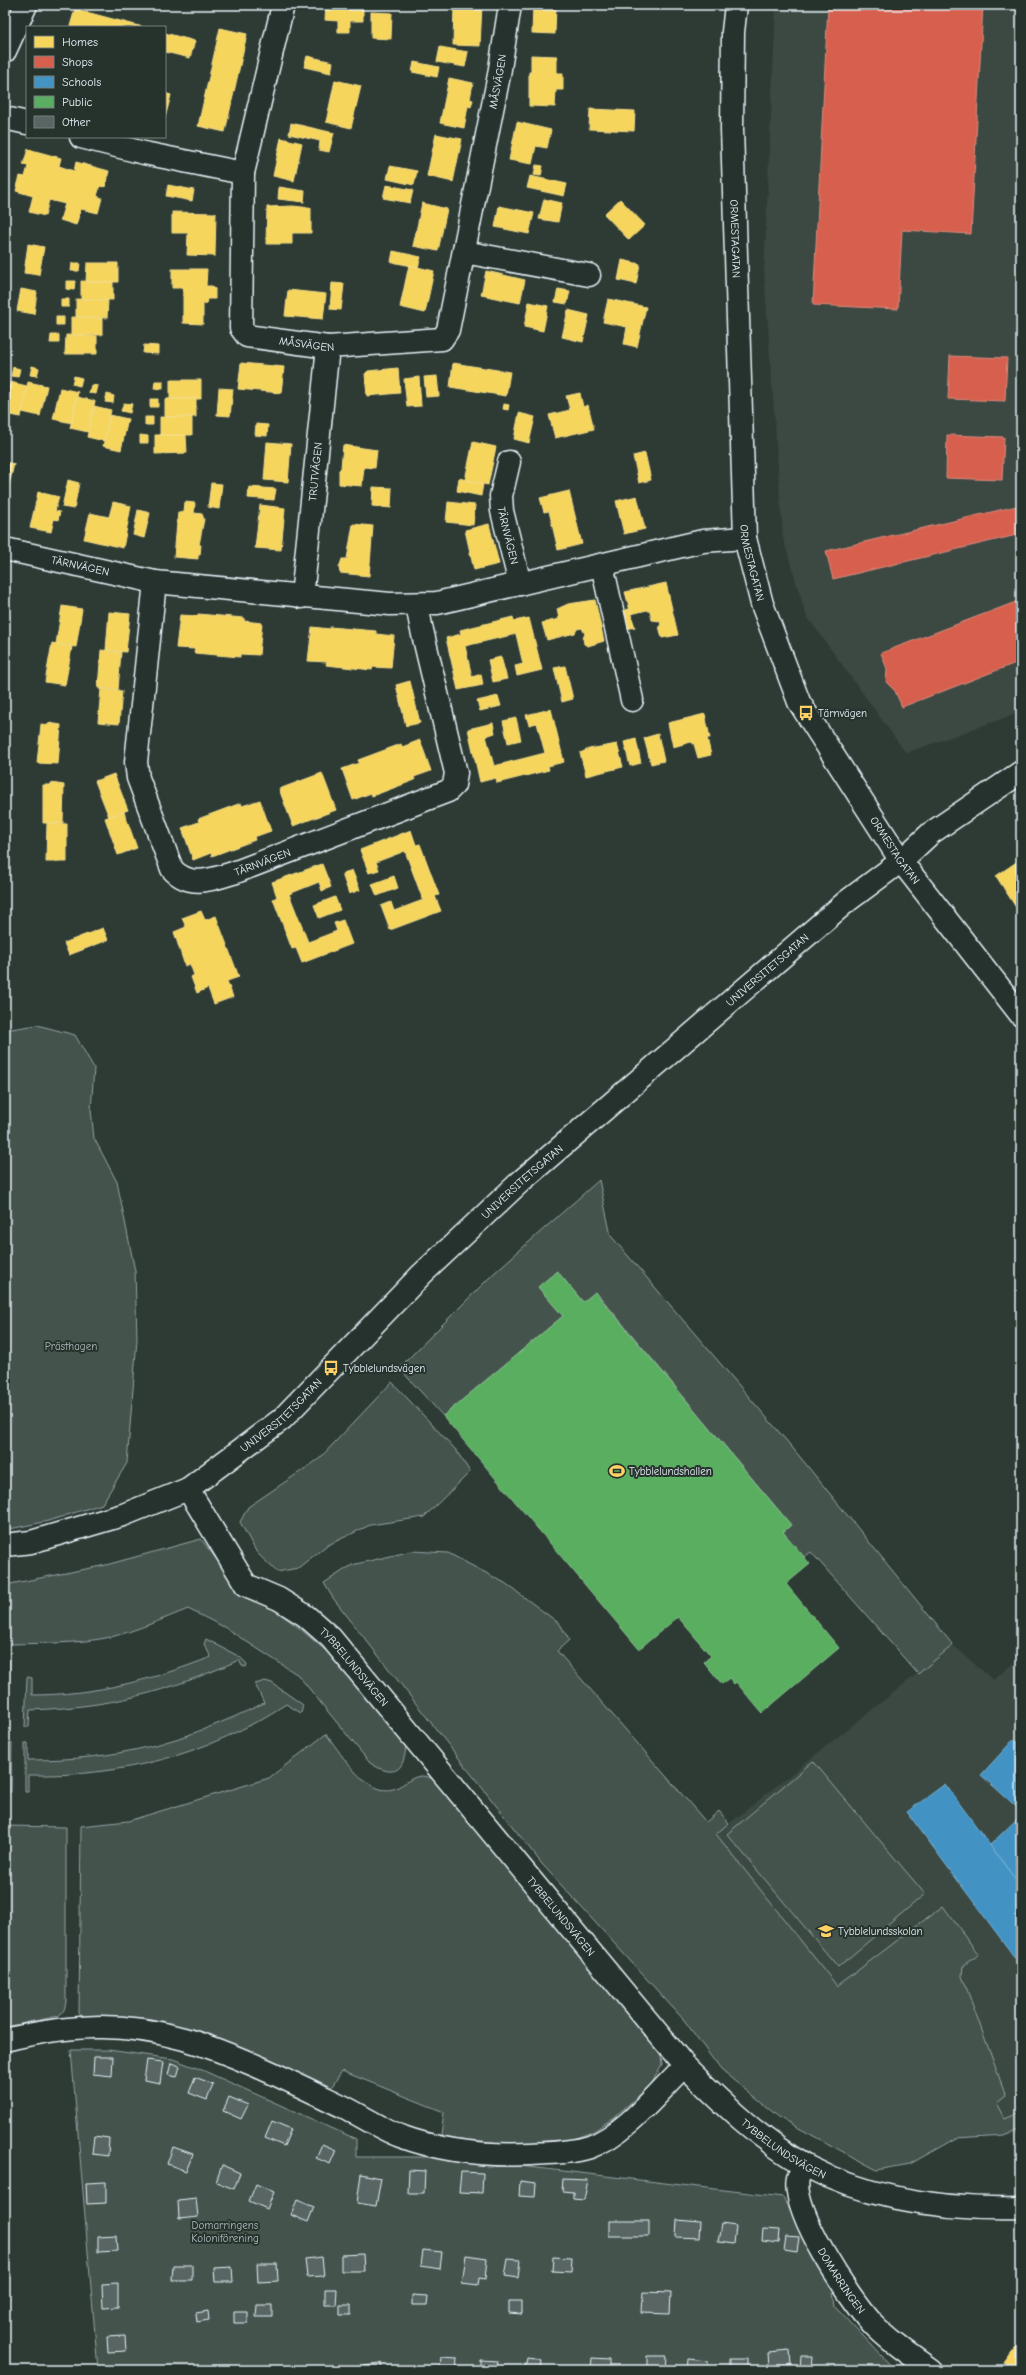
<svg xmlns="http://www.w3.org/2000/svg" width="1026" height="2375" viewBox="0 0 1026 2375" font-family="'Comic Neue',sans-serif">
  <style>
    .built { fill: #3b4843 }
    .green { fill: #45524e; stroke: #96a2a3 }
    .homes { fill: #f6d55c; stroke: #f2dd8b }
    .shops { fill: #d6604d; stroke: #db8c80 }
    .schools { fill: #4393c3; stroke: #74afd3 }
    .public { fill: #5aae61; stroke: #85c28e }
    .building { fill: #596563; stroke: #e8f1f8 }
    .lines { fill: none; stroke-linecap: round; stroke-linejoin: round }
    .minor-casing { stroke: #e8f1f8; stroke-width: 25 }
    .minor { stroke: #26332d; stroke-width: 22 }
    .labels { text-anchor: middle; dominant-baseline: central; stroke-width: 4; stroke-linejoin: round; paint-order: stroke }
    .street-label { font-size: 11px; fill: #e8f1f8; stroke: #26332d }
    .poi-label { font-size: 11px; fill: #e8f1f8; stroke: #26332d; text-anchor: start }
    .park-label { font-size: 11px; fill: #afb9bc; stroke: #26332d }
  </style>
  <rect width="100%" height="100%" fill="#2e3b35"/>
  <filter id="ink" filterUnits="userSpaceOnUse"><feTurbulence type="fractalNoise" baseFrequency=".025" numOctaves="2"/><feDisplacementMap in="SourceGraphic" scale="8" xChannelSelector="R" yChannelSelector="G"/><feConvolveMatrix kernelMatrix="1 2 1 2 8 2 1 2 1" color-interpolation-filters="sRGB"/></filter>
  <g filter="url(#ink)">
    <path class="built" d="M776 5H1021V712L906 753 806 615 783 538 764 271Z
      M953 1645 993 1680 1021 1657V2134L956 2138 910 2164 877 2170 780 2118 721 2070 684 2020 716 1834Z"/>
    <path class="green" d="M37 1025 75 1035 94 1068 91 1110 94 1138 117 1182 135 1271 137 1339 127 1463 102 1504 48 1521 5 1530V1030Z
      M599 1180 611 1236 791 1446 953 1645 918 1674 811 1552 804 1557 783 1532 791 1525 596 1292 583 1302 557 1271 538 1287 563 1316 443 1416 399 1368 493 1274Z
      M392 1382 456 1450 470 1472 424 1517 370 1525 326 1546 298 1568 277 1572 257 1553 240 1522 248 1507 319 1459Z
      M201 1539 230 1577 298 1627 333 1657 406 1743C405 1771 395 1779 370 1763L298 1675 224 1627 188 1609C163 1619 138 1630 111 1637 78 1644 43 1643 10 1644L9 1708H5V1585L106 1565Z
      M412 1551 448 1553 505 1583 560 1624 569 1640 557 1651 706 1822 719 1811 729 1823 716 1834 837 1986 943 1906 979 1955 963 1965 962 1976 1006 2096 997 2103 1005 2118 1021 2112V2127L1004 2135 956 2138 910 2164 877 2170 780 2118 721 2070 684 2020 542 1864 333 1598 324 1583 352 1565Z
      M206 1639 240 1657 247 1664 246 1667 242 1666 239 1660C165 1693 110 1707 30 1710L29 1727H25L27 1677 32 1678V1695C94 1695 153 1680 211 1657L204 1644Z
      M265 1681 272 1683 303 1705 301 1713 286 1704C209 1755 120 1777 28 1775V1792H25V1743H28V1760C120 1760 181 1743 264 1703L255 1684Z
      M326 1734C341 1753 356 1781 380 1789 405 1796 411 1762 439 1783L660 2051 662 2064 651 2085 613 2118 594 2131 567 2142 464 2146 441 2135 444 2112 342 2071 329 2091 82 2017 79 2013 81 1826 128 1821 269 1778Z
      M9 1743H12L11 1792H6L7 1775H5V1759H8Z
      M813 1761 925 1894 838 1967 727 1834Z
      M5 1826 66 1827V2002L64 2010 59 2016 5 2027Z
      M71 2050H108L173 2059 202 2070 356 2139V2157H444L783 2197 831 2279 835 2306 895 2370H98Z"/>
    <path class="homes" d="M326 5H363V21H350V32H338V21L325 20Z
      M454 5H482L480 46 453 45Z
      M533 5H556L555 34 532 33Z
      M75 9 143 27H73L70 26Z
      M371 12 392 13 391 39 371 38Z
      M220 28 247 34 225 132 198 126Z
      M165 33 195 41 190 58 165 52Z
      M440 47 468 52 465 67 437 62Z
      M531 55 557 56V73H563V90H556L555 107 529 106V72H531Z
      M307 56 333 62 331 73 304 67Z
      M414 62 439 67 437 77 412 72Z
      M449 78 473 83 470 99 473 100 471 107 468 106 464 128 440 123Z
      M335 80 361 86 351 128 326 122Z
      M165 93 171 95 165 118Z
      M590 109 635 111 634 131 589 129Z
      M517 122 551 130 547 148 536 146 532 164 509 160Z
      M291 123 334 133 329 152 319 150 320 141 289 134Z
      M436 134 462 139 453 182 427 176Z
      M281 138 302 143 294 181 273 176Z
      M28 149 61 158 59 166 74 171 76 162 109 171 105 187 100 186 97 196 102 198 98 213 81 209 76 225 60 220 65 204 49 200 45 216 29 212 33 196 16 191 20 176 25 177 28 166 23 165Z
      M536 165 543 166 541 176 534 175Z
      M390 166 417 171 414 185 387 179Z
      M530 176 567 184 564 196 527 188Z
      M168 185 194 190 192 201 166 196Z
      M386 185 413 190 410 203 383 198Z
      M279 187 305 191 304 202 278 199Z
      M544 199 562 203 558 222 539 219Z
      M620 199 645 225 629 240 604 214Z
      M422 203 447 209 438 251 413 246Z
      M293 206 311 208V233H292V244H266L267 207Z
      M499 206 534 213 529 234 495 227Z
      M172 212 216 213 215 256 187 255 188 233H172Z
      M28 244 44 247 39 275 24 273Z
      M393 251 421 257 418 267 391 262Z
      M622 260 640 264 636 284 618 280Z
      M72 263H80L79 271H71Z
      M87 263H118V282H86Z
      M409 265 434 271 425 313 400 307Z
      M172 269H207L206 286H212L215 289V299H207L206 304H203V324L183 323V288H172Z
      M486 271 525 280 520 303 481 295Z
      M66 281H75L74 290 66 289Z
      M81 281 113 282V300L81 299Z
      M332 283 344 284 341 310 330 309Z
      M21 289 37 292 34 314 17 311Z
      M558 289 570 291 567 304 555 302Z
      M288 290 326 294 323 319 285 316Z
      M61 299H69V307H61Z
      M76 299 108 300 107 318 76 317Z
      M608 299 646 307 637 347 624 344 627 327 603 322Z
      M529 302 548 306 543 331 524 327Z
      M568 310 589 315 583 342 562 337Z
      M56 317H64V325H56Z
      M71 317 102 318V335H71Z
      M51 335H59V343H50Z
      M66 335 97 336V354H65Z
      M144 345 158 346V354L143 353Z
      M241 363 284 367 281 393 238 389Z
      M453 363 510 372 506 396 450 387Z
      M32 366 39 368 37 376 30 375Z
      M13 367 20 369 18 377 11 376Z
      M398 368 400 393 367 396 365 374 368 371Z
      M74 376 82 378 80 386 72 384Z
      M437 376 439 396 426 397 424 377Z
      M419 377 421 406 407 407 404 379Z
      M170 380H201V399H170Z
      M155 381H163V389L154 388Z
      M10 382 27 386 21 417 5 414Z
      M28 382 47 386 40 416 22 412Z
      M91 385 98 386 96 394 89 393Z
      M5 386 9 387 5 403Z
      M60 388 78 392 72 423 53 419Z
      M219 388 233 389 230 416 217 415Z
      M580 393 583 407 588 405 594 429 555 438 549 415 570 410 566 396Z
      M107 394 114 396 113 403 105 402Z
      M77 397 95 401 88 432 70 428Z
      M196 398V417H165V399Z
      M150 399H158V407H150Z
      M124 403 132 404 130 413 121 411Z
      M504 404 509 405 508 410 503 409Z
      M94 406 111 410 104 441 87 437Z
      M519 413 535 417 529 443 514 439Z
      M110 415 128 419 121 450 103 446Z
      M145 417H153V425H145Z
      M160 417H192V435H160Z
      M256 424 268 425 267 436 255 435Z
      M140 435 148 436V443H140Z
      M155 435H186L187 453 155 454Z
      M267 442 291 444 288 482 264 480Z
      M473 442 496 447 488 485 465 480Z
      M343 445 377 450 375 468 364 467 362 486 339 484V470L341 468Z
      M645 453 651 480 639 483 633 456Z
      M5 462 14 464 9 485 5 484Z
      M459 478 483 484 481 496 457 491Z
      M68 480 79 483 74 509 62 507Z
      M211 483 222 484 219 509 208 507Z
      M249 487 276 489 274 500 248 498Z
      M373 487 392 488 391 508 372 506Z
      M569 491 582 544 558 550 549 511 544 512 540 498Z
      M38 492 59 497 55 511 60 512 58 520 54 519 51 532 30 528Z
      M637 496 645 529 624 534 616 501Z
      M113 502 131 506 123 548 84 539 90 513 109 517Z
      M185 502 195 503 194 513 202 514 204 519 199 545H201L200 555H198V559L174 557 178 512H184Z
      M448 502 475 505 473 525 446 522Z
      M260 505 285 508 281 550 255 548Z
      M138 510 150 513 144 538 133 535Z
      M353 524 373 526 369 576 340 573 339 568 342 559H347Z
      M489 524 499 564 474 570 465 530Z
      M666 583 678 635 662 638 659 626H661L660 621 652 620 650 612 647 610 631 614 625 592Z
      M595 600 604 641 588 646 584 644 583 638 585 634 582 628 577 629 575 633 547 640 542 623 559 619 557 609 568 604Z
      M62 606 82 609 76 647 56 644Z
      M629 609 635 627 623 630 619 612Z
      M109 612 130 614 126 652 106 650Z
      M198 614 244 618V621L262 623 259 655 240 654V657L194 653 195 649 176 648 180 615 198 616Z
      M513 617 514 621 529 618 542 670 517 676 515 666 523 664 516 634 465 646 472 677 481 674 483 685 458 690 446 638 461 634 460 630Z
      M312 627 330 629V627L376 631V634L394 636 391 668 373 667 372 670 326 665 327 662 308 661Z
      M52 643 72 647 65 685 45 682Z
      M101 650 121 652 118 690 98 688Z
      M501 657 507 679 493 682 488 660Z
      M565 666 573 699 562 702 554 668Z
      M410 681 420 723 406 726 396 685Z
      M101 689 122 691 119 724 98 722Z
      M498 696 501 706 480 711 477 701Z
      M551 709 564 762 548 766 549 770 497 783 496 778 480 782 468 729 493 723 495 733 486 736 494 766 545 753 537 723 529 725 526 715Z
      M705 714 710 738H707L711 755 698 758 694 744 691 742 673 747 668 723Z
      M516 718 521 740 508 743 503 721Z
      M49 723 61 725 58 764 37 763 41 724 49 725Z
      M658 734 664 761 651 764 644 738Z
      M636 739 641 763 630 766 624 742Z
      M420 740 431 771 414 777 415 780 372 796 371 793 353 800 342 769 359 763 358 760 401 744 402 747Z
      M617 744 623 767 586 776 580 753 589 749Z
      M322 773 336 810 293 826 279 789Z
      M114 774 128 810 109 817 95 781Z
      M51 783 64 785 63 823H43V785H51Z
      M260 800 271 831 254 837 255 840 212 856 211 853 193 860 182 828 199 822 198 819 241 803 242 806Z
      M124 812 137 848 118 855 105 818Z
      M47 823 67 824V862H46Z
      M411 830 416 845 420 844 439 895 435 896 441 911 390 930 381 906 391 902 394 911 423 900 405 851 376 862 379 870 369 873 360 850Z
      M1021 859V911L1019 912 996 876Z
      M322 864 331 887 322 891 319 882 289 894 308 942 337 931 334 923 343 920 352 944 302 963 296 948 292 949 273 899 277 897 272 882Z
      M352 870 360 890 349 894 342 874Z
      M394 876 398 888 377 896 372 884Z
      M335 897 340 910 319 918 314 905Z
      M201 911 205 920 216 916 239 977 227 981 233 997 214 1004 208 988 197 993 191 977 194 975 190 964 185 966 174 932 186 927 182 918Z
      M103 928 108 940 69 955 64 943Z
      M1017 2345 1021 2347V2370H1006L1009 2366 1004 2363Z"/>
    <path class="shops" d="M828 5H983L971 234 902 230 898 309 813 305Z
      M950 356 1007 358 1005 401 948 399Z
      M947 435 1004 437 1002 480 946 478Z
      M1021 505V534L833 579 826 551Z
      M1021 600V661L902 707 895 691 886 682 887 669 881 653Z"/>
    <path class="schools" d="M1014 1739 1021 1745V1811L981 1775Z
      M945 1784 1021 1887V1966L907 1812Z
      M1021 1815V1887L990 1845Z"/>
    <path class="public" d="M557 1271 583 1302 595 1292 791 1525 783 1532 810 1564 786 1584 839 1648 762 1713 736 1682 734 1684 729 1678 722 1684 704 1662 711 1656 678 1617 639 1649 443 1416 563 1316 538 1287Z"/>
    <path class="building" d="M94 2057H113L112 2076 93 2074Z
      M147 2060 163 2062 160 2083 144 2080Z
      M171 2063 180 2066 177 2077 168 2075Z
      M195 2077 213 2084 207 2100 189 2093Z
      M229 2097 248 2105 241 2119 223 2111Z
      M272 2121 291 2129 284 2146 265 2138Z
      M94 2136 109 2138 108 2156 92 2154Z
      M322 2144 336 2150 330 2164 316 2158Z
      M173 2147 193 2154 186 2171 167 2164Z
      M222 2165 240 2173 234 2189 216 2182Z
      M409 2170 425 2171 424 2193H408Z
      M461 2172 483 2173 482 2193 459 2192Z
      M361 2174 381 2178 376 2206 357 2203Z
      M563 2179 588 2180 584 2200 573 2199V2192L562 2191Z
      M520 2181 536 2183 535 2197 519 2196Z
      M106 2182V2203L87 2204 86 2183Z
      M256 2184 274 2192 267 2209 249 2201Z
      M196 2198 198 2217 179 2219 178 2200Z
      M297 2200 314 2207 308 2222 291 2215Z
      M677 2220 700 2222 699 2238 676 2237Z
      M609 2221H649V2236H609Z
      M721 2224 736 2226 734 2244 718 2242Z
      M763 2229 780 2230 779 2243 762 2241Z
      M116 2236 117 2251 98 2252V2237Z
      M786 2236 799 2237 797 2253 784 2251Z
      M423 2250 442 2252 440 2269 421 2266Z
      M363 2254 364 2271H341V2255Z
      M466 2255 487 2258 485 2279 479 2278 478 2285 462 2283Z
      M322 2257 324 2276 307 2277 305 2259Z
      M553 2257 572 2258 571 2272 552 2271Z
      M508 2259 520 2260 518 2278 505 2276Z
      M257 2264H277L278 2281 258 2282Z
      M173 2265H192V2280H172Z
      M232 2267 233 2282H215L214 2268Z
      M118 2283V2307L103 2308 102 2284Z
      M325 2289H337L336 2305H325Z
      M643 2292 671 2293 670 2314 642 2313Z
      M412 2295 428 2296 427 2305H412Z
      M509 2301H522V2314L509 2313Z
      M257 2305H272V2317H256Z
      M340 2305H351V2315H340Z
      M208 2311 209 2320 197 2322 196 2313Z
      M234 2312H248V2323H234Z
      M125 2336 126 2351 108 2352 107 2337Z
      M789 2351 790 2365 769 2367 768 2353Z
      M647 2356H667L666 2370H647Z
      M801 2356H813L812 2370H800Z
      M441 2357 457 2358 456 2370H440Z
      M527 2358 542 2360 541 2370H525Z
      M592 2358 609 2359V2370H591Z
      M688 2359 708 2361V2370H687Z
      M729 2359H747V2370H729Z
      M480 2360 498 2361 497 2370H480Z
      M381 2363 382 2370H363V2365Z
      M314 2366 315 2370H306L305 2367Z
      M128 2368V2370H112L111 2369Z"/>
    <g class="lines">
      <defs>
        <g id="minor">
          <path id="s1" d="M283 5 243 173 241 328 247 336 328 347 442 339 448 330 499 75 510 5"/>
          <path id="s2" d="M736 5 733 32 732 129 745 538 762 604 799 702 806 713 901 861 1021 1015"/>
          <path d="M5 51 26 5"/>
          <path d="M5 118 27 123"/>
          <path d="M81 137 144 153 243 173"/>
          <path d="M464 252 589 275"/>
          <path id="s3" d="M509 462 501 496 502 511 520 584"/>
          <path id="s4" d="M5 549 155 582 390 604 437 603 703 541 745 538"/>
          <path d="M602 565 632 700"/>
          <path id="s5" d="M155 582 136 762 138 778 172 869C190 889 214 879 236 872L448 791 454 785 456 773 421 626 417 604"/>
          <path id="s6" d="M302 597 328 347"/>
          <path id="s7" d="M188 1489 246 1585 279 1599 306 1616 331 1638 685 2066C722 2103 760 2140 806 2166 871 2200 948 2210 1021 2208"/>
          <path id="s8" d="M5 1545 31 1542 123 1515 188 1489 282 1419 422 1274 520 1182 846 902 901 861 931 833 1021 772"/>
          <path d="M5 2040C67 2025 121 2021 184 2039 236 2054 294 2083 344 2107 362 2116 381 2129 400 2136 441 2151 487 2156 531 2154 550 2153 571 2153 590 2147 627 2133 657 2093 685 2066"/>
          <path id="s9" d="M806 2166C804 2169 799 2174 798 2178 790 2210 850 2299 872 2323 889 2341 910 2355 931 2370"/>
        </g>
      </defs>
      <use href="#minor" class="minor-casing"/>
      <use href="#minor" class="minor"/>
    </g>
  </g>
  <defs>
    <symbol id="bus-bare" viewBox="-9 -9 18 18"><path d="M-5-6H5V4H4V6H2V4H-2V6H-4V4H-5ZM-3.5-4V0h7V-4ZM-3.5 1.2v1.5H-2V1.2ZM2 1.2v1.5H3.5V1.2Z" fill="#ffd166" stroke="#26332d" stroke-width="2.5" paint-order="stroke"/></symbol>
    <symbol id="stadium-bare" viewBox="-9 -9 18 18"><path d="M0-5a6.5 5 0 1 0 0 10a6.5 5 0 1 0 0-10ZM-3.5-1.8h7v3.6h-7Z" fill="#ffd166" stroke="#26332d" stroke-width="2.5" paint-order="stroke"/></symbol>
    <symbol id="school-bare" viewBox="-9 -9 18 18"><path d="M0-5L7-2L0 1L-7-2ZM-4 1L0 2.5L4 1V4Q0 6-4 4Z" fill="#ffd166" stroke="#26332d" stroke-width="2.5" paint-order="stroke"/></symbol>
  </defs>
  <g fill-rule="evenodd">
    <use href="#bus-bare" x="795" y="702" width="22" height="22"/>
    <use href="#bus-bare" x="320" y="1357" width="22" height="22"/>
    <use href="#stadium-bare" x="606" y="1460" width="22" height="22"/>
    <use href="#school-bare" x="815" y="1920" width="22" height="22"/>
  </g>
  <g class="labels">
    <g class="street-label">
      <text stroke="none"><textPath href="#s1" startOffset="798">MÅSVÄGEN</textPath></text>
      <text stroke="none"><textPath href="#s2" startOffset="234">ORMESTAGATAN</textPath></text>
      <text stroke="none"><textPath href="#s1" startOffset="398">MÅSVÄGEN</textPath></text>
      <text stroke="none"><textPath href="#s6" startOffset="126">TRUTVÄGEN</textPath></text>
      <text stroke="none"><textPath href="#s3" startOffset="75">TÄRNVÄGEN</textPath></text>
      <text stroke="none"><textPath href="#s2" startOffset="559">ORMESTAGATAN</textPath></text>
      <text stroke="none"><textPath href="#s4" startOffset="77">TÄRNVÄGEN</textPath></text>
      <text stroke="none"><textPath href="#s2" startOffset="883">ORMESTAGATAN</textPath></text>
      <text stroke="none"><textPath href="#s5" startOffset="391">TÄRNVÄGEN</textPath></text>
      <text stroke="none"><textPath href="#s8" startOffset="971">UNIVERSITETSGATAN</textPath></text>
      <text stroke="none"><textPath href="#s8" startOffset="647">UNIVERSITETSGATAN</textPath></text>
      <text stroke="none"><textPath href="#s8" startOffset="311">UNIVERSITETSGATAN</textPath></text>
      <text stroke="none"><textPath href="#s7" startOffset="250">TYBBELUNDSVÄGEN</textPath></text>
      <text stroke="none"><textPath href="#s7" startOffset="574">TYBBELUNDSVÄGEN</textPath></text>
      <text stroke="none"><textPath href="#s7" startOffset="898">TYBBELUNDSVÄGEN</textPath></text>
      <text stroke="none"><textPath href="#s9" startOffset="128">DOMARRINGEN</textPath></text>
    </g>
    <g class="poi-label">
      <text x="818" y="713">Tärnvägen</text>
      <text x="343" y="1368">Tybblelundsvägen</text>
      <text x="629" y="1471">Tybblelundshallen</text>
      <text x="838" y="1931">Tybblelundsskolan</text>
    </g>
    <g class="park-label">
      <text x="71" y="1346">Prästhagen</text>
      <text x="225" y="2225">Domarringens<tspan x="225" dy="13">Koloniförening</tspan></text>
    </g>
  </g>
  <rect width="1026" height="2375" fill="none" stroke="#26332d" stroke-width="20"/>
  <rect x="10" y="10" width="1006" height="2355" fill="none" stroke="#e8f1f8" stroke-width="1.5" filter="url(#ink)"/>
  <rect x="26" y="26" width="140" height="112" fill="#26332d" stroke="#747f7e"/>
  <rect x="34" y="36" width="20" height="12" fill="#f6d55c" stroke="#747f7e"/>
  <text x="62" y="46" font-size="12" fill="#e8f1f8">Homes</text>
  <rect x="34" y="56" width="20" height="12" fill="#d6604d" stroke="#747f7e"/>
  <text x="62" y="66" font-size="12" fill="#e8f1f8">Shops</text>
  <rect x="34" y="76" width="20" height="12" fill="#4393c3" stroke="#747f7e"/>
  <text x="62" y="86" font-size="12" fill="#e8f1f8">Schools</text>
  <rect x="34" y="96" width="20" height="12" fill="#5aae61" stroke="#747f7e"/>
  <text x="62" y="106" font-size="12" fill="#e8f1f8">Public</text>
  <rect x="34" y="116" width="20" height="12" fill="#596563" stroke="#747f7e"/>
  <text x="62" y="126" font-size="12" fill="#e8f1f8">Other</text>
</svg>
